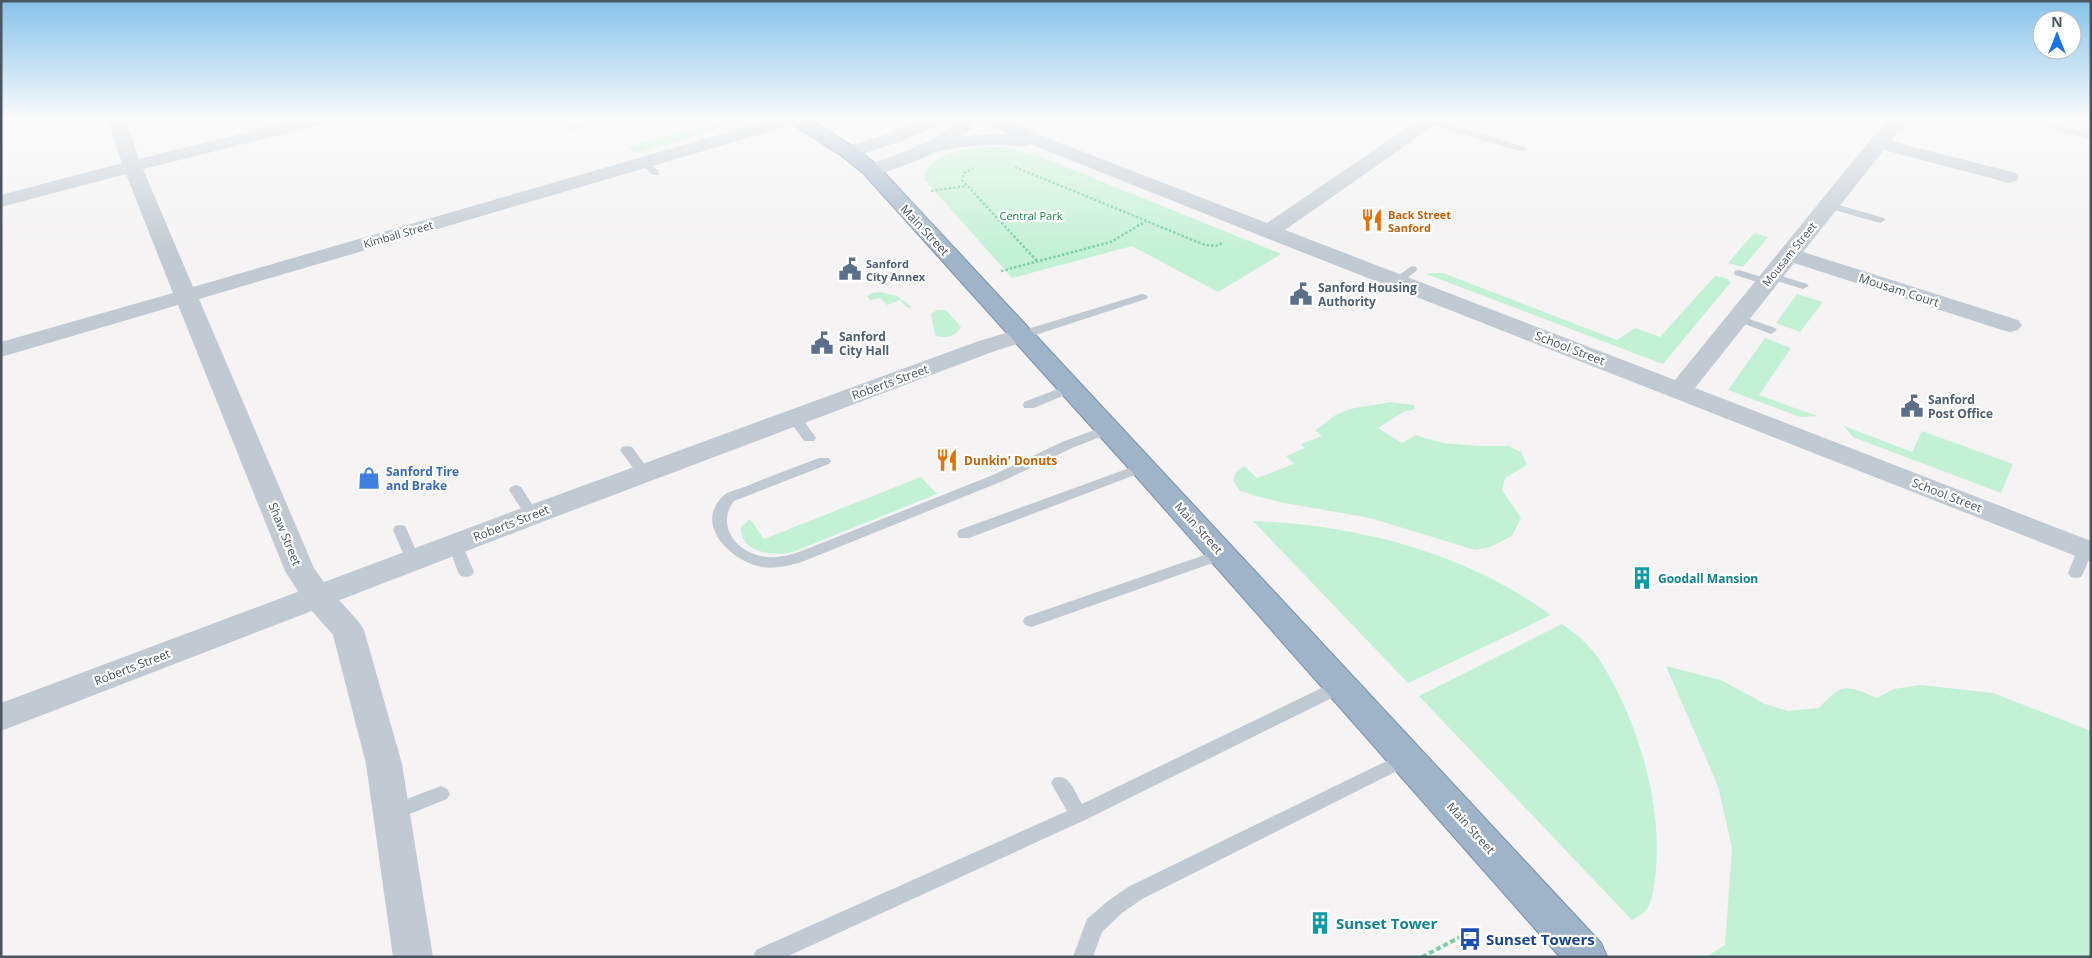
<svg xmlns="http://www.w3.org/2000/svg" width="2092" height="958" viewBox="0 0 2092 958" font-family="'Open Sans',sans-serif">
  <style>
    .green { fill: #c3f1d5 }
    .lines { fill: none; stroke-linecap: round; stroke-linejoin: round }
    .trunk-casing { stroke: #7690ad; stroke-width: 2 }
    .path-far1 { stroke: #7ad0a6; stroke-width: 2.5; stroke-dasharray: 2.5 2; stroke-linecap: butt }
    .path { stroke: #7ad0a6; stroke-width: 4; stroke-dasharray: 5 3; stroke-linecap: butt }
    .service { fill: #c1cad2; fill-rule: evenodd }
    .minor { fill: #c1cad2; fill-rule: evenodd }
    .tertiary { fill: #c1cad2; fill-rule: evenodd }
    .trunk { fill: #9fb4c9; fill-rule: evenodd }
    .labels { text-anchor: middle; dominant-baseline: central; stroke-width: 4.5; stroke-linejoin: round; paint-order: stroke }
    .far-food-label { font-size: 11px; font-weight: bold; fill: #c56008; stroke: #fff; text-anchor: start }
    .far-park-label { font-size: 11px; fill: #17864f; stroke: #fff }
    .far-street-label { font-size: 11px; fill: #4a5661; stroke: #fff }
    .far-service-label { font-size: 11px; font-weight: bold; fill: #4e5e75; stroke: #fff; text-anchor: start }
    .street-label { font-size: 12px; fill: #4a5661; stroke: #fff }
    .service-label { font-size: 12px; font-weight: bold; fill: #4e5e75; stroke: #fff; text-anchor: start }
    .food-label { font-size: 12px; font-weight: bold; fill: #c56008; stroke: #fff; text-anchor: start }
    .shop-label { font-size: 12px; font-weight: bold; fill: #366cbe; stroke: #fff; text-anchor: start }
    .culture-label { font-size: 12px; font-weight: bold; fill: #0d838f; stroke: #fff; text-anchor: start }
    .near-culture-label { font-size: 15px; font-weight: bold; fill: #0d838f; stroke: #fff; text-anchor: start }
    .near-transit-label { font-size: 15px; font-weight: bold; fill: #164399; stroke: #fff; text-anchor: start }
  </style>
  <rect width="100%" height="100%" fill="#f5f3f3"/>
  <path class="green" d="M614 118H642L613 126 609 122 570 133 564 128 577 124 585 126Z
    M707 118H741L747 121 636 153 628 147 704 126 707 128 717 125Z
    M991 147 1009 148 1036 155 1281 254 1218 292 1132 246 1012 278 924 179C927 152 969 148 991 147Z
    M1754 233 1768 237 1743 267 1728 263Z
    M1430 273H1443L1617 340 1635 328 1660 337 1715 276 1726 278 1731 282 1663 364 1426 274Z
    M880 292 897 296 912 307 908 308 900 300 887 305 880 298 870 300 867 296 872 293Z
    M1797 294 1823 302 1800 332 1776 323Z
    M937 310H946L961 327C956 336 945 340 935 335L931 314Z
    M1765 338 1791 348 1759 395 1817 416 1800 417 1728 390Z
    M1390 402 1414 405 1415 409 1403 412 1378 428 1402 443 1415 435 1443 443 1479 446H1508L1521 452 1527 465 1505 478 1502 490 1521 518 1512 536 1490 547 1475 550 1370 518 1285 503 1256 496 1239 490 1233 480 1236 472 1244 466 1257 478 1294 464 1286 456 1305 448 1301 444 1322 436 1315 430C1325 425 1331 416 1342 412 1355 406 1375 406 1390 402Z
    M1844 426 1912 452 1922 431 2013 464 2001 493 1853 437Z
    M921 477 937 494 793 552C775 557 739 553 741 527L750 519 764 539Z
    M1253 521C1358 525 1466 553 1551 615L1408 683Z
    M1562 624C1578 635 1592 647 1602 664 1639 723 1664 809 1655 879 1654 888 1652 901 1647 909 1644 913 1637 917 1632 920L1419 696Z
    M1666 666 1721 680 1765 704 1788 711 1819 708C1843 682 1846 685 1877 698L1894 689 1920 685 1993 693 2091 731V957H1706L1725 945 1732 848 1718 786Z"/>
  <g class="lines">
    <defs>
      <path id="trunk" d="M786 118H807L856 148 878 166 1601 943 1607 957H1560L1133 473 864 174 842 156 789 122Z"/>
    </defs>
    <use href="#trunk" class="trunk-casing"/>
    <path class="path-far1" d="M1015 167 1205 245 1216 246 1224 242
      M974 168 964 173 962 180 1037 261
      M931 191 966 186
      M1001 271 1111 242 1146 221"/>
    <path class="path" d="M1422 957 1468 933"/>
    <path class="service" d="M1429 118 1525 147 1527 149 1525 151H1519L1426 123V119Z
      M2019 118H2032L2091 134V140L2020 120Z
      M645 160 659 171V175H653L642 165V161Z
      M1828 202 1884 218 1885 220 1880 223 1824 207 1823 205Z
      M1412 266 1416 267 1417 269 1416 271 1401 283H1393L1391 281 1393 279Z
      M1739 270 1771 280 1773 282 1767 285 1735 275 1734 273 1735 271Z
      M1772 273 1807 284 1809 286 1803 289 1768 278 1766 276Z
      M1142 294 1146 295 1148 297 1146 299 1026 338 1022 339 1016 335 1018 332Z
      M1738 315 1775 328 1777 330 1771 334 1734 320 1732 318Z
      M1071 384 1077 388 1075 391 1034 408H1024L1023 405 1024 402Z
      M794 413 799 414 814 435 816 438 814 441H804L789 420 788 417Z
      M1108 425 1115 429 1113 432 1072 448 1003 481 799 563C786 566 772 570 758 566 729 559 694 524 723 496 728 491 740 489 747 486 771 476 795 467 819 458H829L831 461 829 464 734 501C716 524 735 551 761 556 774 559 787 556 799 552L993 475 1062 442Z
      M627 446 632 447 649 470 651 473 649 476H639L622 453 620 450 622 447Z
      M1143 463 1148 464 1150 467 1148 470 969 538H959L957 534 959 530Z
      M516 485 521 487 537 512 539 515 537 518H527L509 490 511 487Z
      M400 525 405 526 407 530 420 560 418 564 413 565 408 564 406 560 393 530 395 526Z
      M455 539 460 540 462 544 474 572 471 576 466 577 461 576 458 572 448 544 450 540Z
      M2084 544 2089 545C2092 554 2086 569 2081 577L2076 578 2071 577 2068 573 2079 545Z
      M1222 549 1227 550 1229 554 1227 558 1037 625 1031 627 1025 625 1023 621 1025 617Z
      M1342 678 1348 680 1350 685 1348 690 1085 820 786 957H753L756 950 1067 811 1051 783 1054 778C1069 772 1075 792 1082 804Z
      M1407 751 1413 753 1416 758 1413 763 1142 899 1122 913 1102 932 1093 957H1073L1087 919 1108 901 1128 887Z
      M441 786 447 789 450 794 447 799 392 821 386 819 383 813 386 807Z"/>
    <path class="minor" d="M107 118H125L139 159 305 118H335L332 122 143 169 193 287 777 118H805L802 122 199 299 314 568 328 588 359 622 364 630 402 764 433 957H393L366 764 333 635 306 604 285 571 178 305 1 357V342L173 293 126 174 1 207V195L122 163Z
      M979 118H1002L1055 141 1267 223 1421 118H1442L1439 122 1285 230 1675 380 1871 139 1891 118H1909L1891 141 2016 173 2019 177 2016 181 2009 183 1884 150 1803 252 2018 320 2022 325 2018 330 2010 332 2002 330 1794 263 1695 388 2091 541V562L1261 236 1030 144C1022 148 1013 145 1004 145 977 144 950 149 923 155L916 153 914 149 916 145 973 135 1009 134 982 122Z
      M2078 118H2091V124L2081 122Z"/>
    <path class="tertiary" d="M925 118H949L946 122 905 140 856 156 849 158 842 156 840 152 842 148 893 132Z
      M961 118H980C960 146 904 168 871 176L864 174 861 170 864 166C896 155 937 143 961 118Z
      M1022 328 1030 330 1034 335 1030 340 992 352 542 522 1 731V703L522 508 976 342Z"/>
    <use href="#trunk" class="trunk"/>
  </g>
  <linearGradient id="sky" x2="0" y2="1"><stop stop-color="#85c3ea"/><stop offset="0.47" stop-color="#fafafa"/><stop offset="1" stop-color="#fafafa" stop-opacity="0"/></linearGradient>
  <rect width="2092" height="252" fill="url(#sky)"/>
  <defs>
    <symbol id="restaurant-bare" viewBox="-9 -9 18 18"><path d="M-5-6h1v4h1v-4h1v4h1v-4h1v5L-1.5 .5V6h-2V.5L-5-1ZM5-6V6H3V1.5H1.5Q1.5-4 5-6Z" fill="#e8710a" stroke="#fff" stroke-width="2.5" paint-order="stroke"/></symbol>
    <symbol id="civic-bare" viewBox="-9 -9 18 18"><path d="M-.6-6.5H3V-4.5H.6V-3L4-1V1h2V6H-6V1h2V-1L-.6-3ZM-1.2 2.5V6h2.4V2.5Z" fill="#5c6f8a" stroke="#fff" stroke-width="2.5" paint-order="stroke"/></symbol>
    <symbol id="shop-bare" viewBox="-9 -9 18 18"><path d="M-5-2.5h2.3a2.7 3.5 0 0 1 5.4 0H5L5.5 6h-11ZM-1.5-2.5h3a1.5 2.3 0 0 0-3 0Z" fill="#3f7fe0" stroke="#fff" stroke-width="2.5" paint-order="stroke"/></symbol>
    <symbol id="building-bare" viewBox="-9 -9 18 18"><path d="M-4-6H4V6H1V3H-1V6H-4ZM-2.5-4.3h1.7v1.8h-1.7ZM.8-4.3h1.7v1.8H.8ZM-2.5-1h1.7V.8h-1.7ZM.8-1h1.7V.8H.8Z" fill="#0f9aa8" stroke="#fff" stroke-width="2.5" paint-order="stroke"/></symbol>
    <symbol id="bus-bare" viewBox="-9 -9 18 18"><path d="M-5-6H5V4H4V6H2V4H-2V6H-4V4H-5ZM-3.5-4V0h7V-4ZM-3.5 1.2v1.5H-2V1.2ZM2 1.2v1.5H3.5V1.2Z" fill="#1a4fb4" stroke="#fff" stroke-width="2.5" paint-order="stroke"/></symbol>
  </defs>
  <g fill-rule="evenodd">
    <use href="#restaurant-bare" x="1356" y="204" width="32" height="32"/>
    <use href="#civic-bare" x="834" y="253" width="32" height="32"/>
    <use href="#civic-bare" x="1285" y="278" width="32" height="32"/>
    <use href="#civic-bare" x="806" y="327" width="32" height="32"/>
    <use href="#civic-bare" x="1896" y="390" width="32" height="32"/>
    <use href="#restaurant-bare" x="931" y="444" width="32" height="32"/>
    <use href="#shop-bare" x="353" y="462" width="32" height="32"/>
    <use href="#building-bare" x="1626" y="562" width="32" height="32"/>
    <use href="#building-bare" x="1304" y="907" width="32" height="32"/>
    <use href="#bus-bare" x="1454" y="923" width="32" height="32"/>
  </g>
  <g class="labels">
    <g class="far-food-label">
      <text x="1388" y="214">Back Street<tspan x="1388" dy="13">Sanford</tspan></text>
    </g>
    <g class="far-park-label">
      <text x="1031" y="215">Central Park</text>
    </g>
    <g class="far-street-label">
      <text transform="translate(398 234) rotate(-16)">Kimball Street</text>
      <text transform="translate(1789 254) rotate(-51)">Mousam Street</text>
    </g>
    <g class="far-service-label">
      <text x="866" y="263">Sanford<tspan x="866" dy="13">City Annex</tspan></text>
    </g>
    <g class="street-label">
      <text transform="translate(925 230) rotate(47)">Main Street</text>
      <text transform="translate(1899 290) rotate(18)">Mousam Court</text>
      <text transform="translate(1570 348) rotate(21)">School Street</text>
      <text transform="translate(890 382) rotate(-20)">Roberts Street</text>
      <text transform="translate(1947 495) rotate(21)">School Street</text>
      <text transform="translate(511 523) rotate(-21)">Roberts Street</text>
      <text transform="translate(1199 528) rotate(48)">Main Street</text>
      <text transform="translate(285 534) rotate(68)">Shaw Street</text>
      <text transform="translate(132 667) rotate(-21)">Roberts Street</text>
      <text transform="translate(1471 828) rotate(48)">Main Street</text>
    </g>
    <g class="service-label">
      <text x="1318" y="287">Sanford Housing<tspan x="1318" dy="14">Authority</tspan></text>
      <text x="839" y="336">Sanford<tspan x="839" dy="14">City Hall</tspan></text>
      <text x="1928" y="399">Sanford<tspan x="1928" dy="14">Post Office</tspan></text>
    </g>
    <g class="food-label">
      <text x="964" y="460">Dunkin' Donuts</text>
    </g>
    <g class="shop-label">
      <text x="386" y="471">Sanford Tire<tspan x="386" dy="14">and Brake</tspan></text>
    </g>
    <g class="culture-label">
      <text x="1658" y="578">Goodall Mansion</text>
    </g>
    <g class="near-culture-label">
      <text x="1336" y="923">Sunset Tower</text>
    </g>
    <g class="near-transit-label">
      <text x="1486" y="939">Sunset Towers</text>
    </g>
  </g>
  <rect width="2092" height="958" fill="none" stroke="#4a5661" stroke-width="5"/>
  <g transform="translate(2057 35)"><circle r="24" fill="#ffffff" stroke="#b7bbc0"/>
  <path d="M0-4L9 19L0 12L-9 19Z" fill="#1a73e8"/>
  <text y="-8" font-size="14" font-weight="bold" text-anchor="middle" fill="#4a5661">N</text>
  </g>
</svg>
